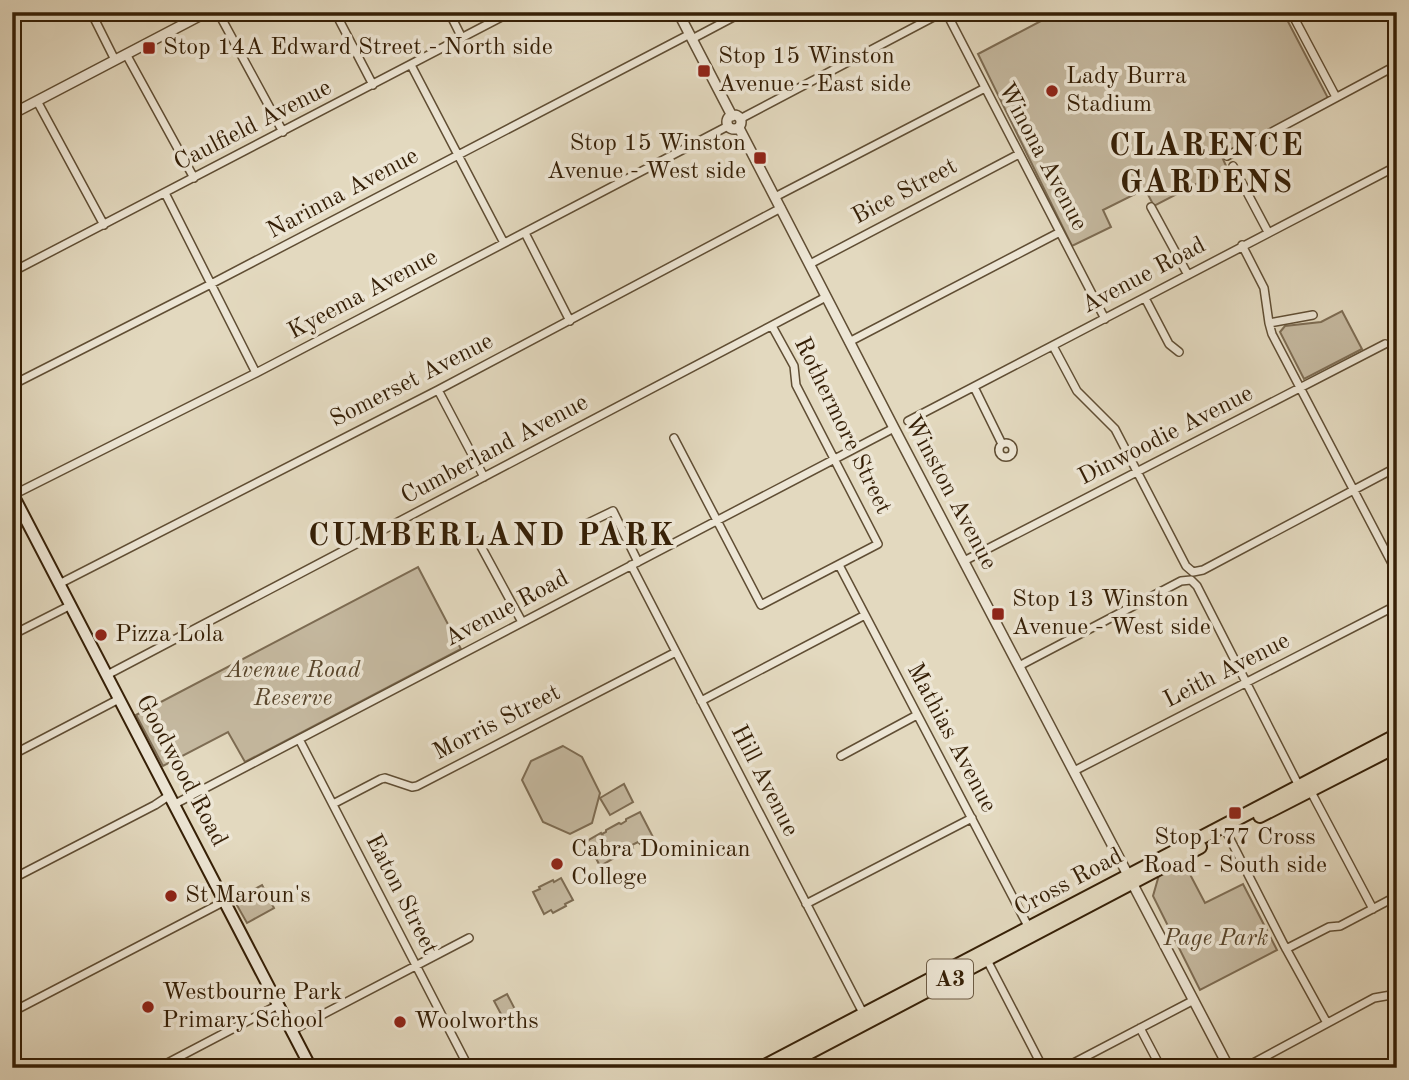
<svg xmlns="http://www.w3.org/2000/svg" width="1409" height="1080" viewBox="0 0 1409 1080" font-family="'Old Standard TT',serif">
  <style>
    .green { fill: #c5b9a0; stroke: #7d6c53; stroke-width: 2 }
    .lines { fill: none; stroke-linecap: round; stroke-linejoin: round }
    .minor-casing { stroke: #604e34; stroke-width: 10 }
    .tertiary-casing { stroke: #604e34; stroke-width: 12 }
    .secondary-casing { stroke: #351f06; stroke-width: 14 }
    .trunk-casing { stroke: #351f06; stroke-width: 16 }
    .minor { stroke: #ede6d5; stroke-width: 7 }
    .tertiary { stroke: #ede6d5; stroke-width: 9 }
    .secondary { stroke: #ede6d5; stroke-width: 10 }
    .trunk { stroke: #e3d9bf; stroke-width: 12 }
    .poi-dot { fill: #8f2418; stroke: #ede6d5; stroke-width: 2.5 }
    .labels { text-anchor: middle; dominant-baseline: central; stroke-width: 7; stroke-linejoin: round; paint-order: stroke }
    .shield { fill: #ede6d5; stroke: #6c5b44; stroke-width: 2 }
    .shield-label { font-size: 23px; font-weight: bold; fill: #351f06 }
    .poi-label { font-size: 24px; fill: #351f06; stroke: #ede6d5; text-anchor: start }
    .street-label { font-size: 24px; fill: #351f06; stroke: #ede6d5 }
    .park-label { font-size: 24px; font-style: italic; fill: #59462c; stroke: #ede6d5 }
    .district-label { font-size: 32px; font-weight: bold; letter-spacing: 2px; fill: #351f06; stroke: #ede6d5 }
  </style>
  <rect width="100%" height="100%" fill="#e3d9bf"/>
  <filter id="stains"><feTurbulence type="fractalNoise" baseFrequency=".00286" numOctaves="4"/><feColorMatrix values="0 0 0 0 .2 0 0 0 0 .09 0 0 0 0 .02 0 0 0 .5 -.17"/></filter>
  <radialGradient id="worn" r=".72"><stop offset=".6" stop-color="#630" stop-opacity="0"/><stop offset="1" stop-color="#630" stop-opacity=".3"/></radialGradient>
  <path class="green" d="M1058 12H1283L1329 100 1222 157 1227 168 1154 206 1145 189 1103 210 1111 227 1072 246 978 54Z
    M1342 311 1362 349 1304 379 1280 332 1285 326 1321 322Z
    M418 567 461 649 245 762 228 732 163 766 136 715Z
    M563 746 582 757 600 793 592 823 570 834 543 822 522 780 531 761Z
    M624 784 633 802 610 815 600 798Z
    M640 812 653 837 640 844 638 842 632 845 633 848 619 855 618 853 614 855 602 834 606 832V830L619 823 621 824 626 821V819Z
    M601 833 614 858 600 866 587 841Z
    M1184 863 1205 903 1243 884 1277 950 1200 990 1153 896 1159 875Z
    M561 878 573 900 565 904 566 906 553 913 551 910 544 914 533 892 540 889 539 887 553 880 554 882Z
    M262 885 274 908 247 923 234 900Z
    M507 994 521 1021 508 1027 494 1001Z"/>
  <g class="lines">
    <defs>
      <path id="minor" d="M91 12 115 60
        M218 12 283 132
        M335 12 373 85
        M449 12 462 38
        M946 12 1105 319
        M1291 12 1336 97
        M1395 12 1397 15
        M692 39 743 12
        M126 54 194 178
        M411 65 504 243
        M37 101 104 225
        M740 119 943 12
        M1227 156 1397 65
        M1233 166 1268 232
        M165 193 256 373
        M775 197 985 88
        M1151 207 1188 275
        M525 233 570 321
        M1242 245 1264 288 1269 323 1272 334 1397 573
        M810 264 1019 154
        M12 272 511 12
        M1145 298 1169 344 1179 352
        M1269 323 1313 315
        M849 342 1060 232
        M1053 346 1077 391 1115 429 1186 566 1193 572 1203 570 1397 467
        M12 385 211 284 690 34
        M974 387 1002 444
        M438 390 484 477
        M908 421 1397 166
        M674 438 761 605 878 544 796 385 794 366 772 326
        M999 450a7 7 0 1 1 14 0a7 7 0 1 1-14 0Z
        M13 495 256 373 728 126
        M584 525 613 511 638 562
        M478 541 522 622
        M964 561 1385 344
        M631 565 863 1013
        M839 565 1029 928
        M59 584 438 390 781 208
        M12 635 71 605
        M1019 666 1181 581 1191 580 1197 586 1299 786
        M107 675 826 297
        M701 701 865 615
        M299 739 469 1068
        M12 755 119 699
        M841 756 917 715
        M1074 771 1397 605
        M1310 790 1373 909
        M175 804 894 428
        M333 804 381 779 385 778 412 787 417 786 676 652
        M1227 833 1284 945 1327 1023
        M12 879 155 805 170 795
        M806 904 972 818
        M1286 949 1329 927 1340 926 1397 896
        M987 960 1043 1068
        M12 1012 225 901
        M1140 1028 1161 1068
        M291 1031 469 938
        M158 1068 278 1005
        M1064 1068 1194 1000
        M1244 1068 1374 998 1391 995 1397 992"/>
      <path id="tertiary" d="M678 12 732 116
        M12 114 207 12
        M727 122a7 7 0 1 1 14 0a7 7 0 1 1-14 0Z
        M739 128 894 428 1229 1068"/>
      <path id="secondary" d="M12 493 311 1068"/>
      <path id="trunk" d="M1260 816 1397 746
        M761 1068 1397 735
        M780 1068 1200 847"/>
    </defs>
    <use href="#minor" class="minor-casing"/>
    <use href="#tertiary" class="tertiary-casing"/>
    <use href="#secondary" class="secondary-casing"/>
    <use href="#trunk" class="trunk-casing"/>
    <use href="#minor" class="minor"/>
    <use href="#tertiary" class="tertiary"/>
    <use href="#secondary" class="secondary"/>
    <use href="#trunk" class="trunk"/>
  </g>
  <g class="poi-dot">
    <rect x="142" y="41" width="14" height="14" rx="3.5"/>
    <rect x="697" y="64" width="14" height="14" rx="3.5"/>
    <circle cx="1052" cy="91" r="7"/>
    <rect x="753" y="151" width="14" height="14" rx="3.5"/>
    <rect x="991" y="607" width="14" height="14" rx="3.5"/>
    <circle cx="101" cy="635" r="7"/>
    <rect x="1228" y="806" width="14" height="14" rx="3.5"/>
    <circle cx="557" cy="864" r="7"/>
    <circle cx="171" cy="896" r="7"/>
    <circle cx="148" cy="1007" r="7"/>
    <circle cx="400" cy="1022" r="7"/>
  </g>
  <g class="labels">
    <rect class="shield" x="927" y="959.5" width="46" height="39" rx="5"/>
    <g class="shield-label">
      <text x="950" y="979">A3</text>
    </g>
    <g class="poi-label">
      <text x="163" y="48">Stop 14A Edward Street - North side</text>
      <text x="718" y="57">Stop 15 Winston<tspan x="718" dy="28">Avenue - East side</tspan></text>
      <text x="1066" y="77">Lady Burra<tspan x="1066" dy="28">Stadium</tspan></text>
      <text x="746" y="144" text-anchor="end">Stop 15 Winston<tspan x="746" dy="28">Avenue - West side</tspan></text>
      <text x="1012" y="600">Stop 13 Winston<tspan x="1012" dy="28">Avenue - West side</tspan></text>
      <text x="115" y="635">Pizza Lola</text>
      <text x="1235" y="838" text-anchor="middle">Stop 177 Cross<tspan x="1235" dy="28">Road - South side</tspan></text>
      <text x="571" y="850">Cabra Dominican<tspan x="571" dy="28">College</tspan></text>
      <text x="185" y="896">St Maroun's</text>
      <text x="162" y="993">Westbourne Park<tspan x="162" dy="28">Primary School</tspan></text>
      <text x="414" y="1022">Woolworths</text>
    </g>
    <g class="street-label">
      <text transform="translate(253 126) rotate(-27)">Caulfield Avenue</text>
      <text transform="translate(1042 157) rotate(62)">Winona Avenue</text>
      <text transform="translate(905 192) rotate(-28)">Bice Street</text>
      <text transform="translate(343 194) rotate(-28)">Narinna Avenue</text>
      <text transform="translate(1144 276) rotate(-28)">Avenue Road</text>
      <text transform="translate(363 295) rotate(-28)">Kyeema Avenue</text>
      <text transform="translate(412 381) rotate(-27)">Somerset Avenue</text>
      <text transform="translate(842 426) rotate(64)">Rothermore Street</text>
      <text transform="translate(1166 436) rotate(-27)">Dinwoodie Avenue</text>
      <text transform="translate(495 450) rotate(-28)">Cumberland Avenue</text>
      <text transform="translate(950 493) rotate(62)">Winston Avenue</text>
      <text transform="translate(507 609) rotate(-28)">Avenue Road</text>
      <text transform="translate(1227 671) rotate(-27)">Leith Avenue</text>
      <text transform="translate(497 723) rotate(-27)">Morris Street</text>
      <text transform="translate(951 738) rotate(62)">Mathias Avenue</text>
      <text transform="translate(181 771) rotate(62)">Goodwood Road</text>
      <text transform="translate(764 781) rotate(63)">Hill Avenue</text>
      <text transform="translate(1069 883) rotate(-28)">Cross Road</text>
      <text transform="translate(401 895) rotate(63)">Eaton Street</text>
    </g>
    <g class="park-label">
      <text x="293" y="671">Avenue Road<tspan x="293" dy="28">Reserve</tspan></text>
      <text x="1216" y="939">Page Park</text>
    </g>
    <g class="district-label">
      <text x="1207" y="147">CLARENCE<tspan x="1207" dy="37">GARDENS</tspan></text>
      <text x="492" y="537">CUMBERLAND PARK</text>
    </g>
  </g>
  <rect width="1409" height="1080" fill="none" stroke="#e3d9bf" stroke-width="42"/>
  <rect x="14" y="14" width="1381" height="1052" fill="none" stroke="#351f06" stroke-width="3.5"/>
  <rect x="21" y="21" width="1367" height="1038" fill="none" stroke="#351f06" stroke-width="2"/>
  <rect width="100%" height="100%" filter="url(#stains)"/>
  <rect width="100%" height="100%" fill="url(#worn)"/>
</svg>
